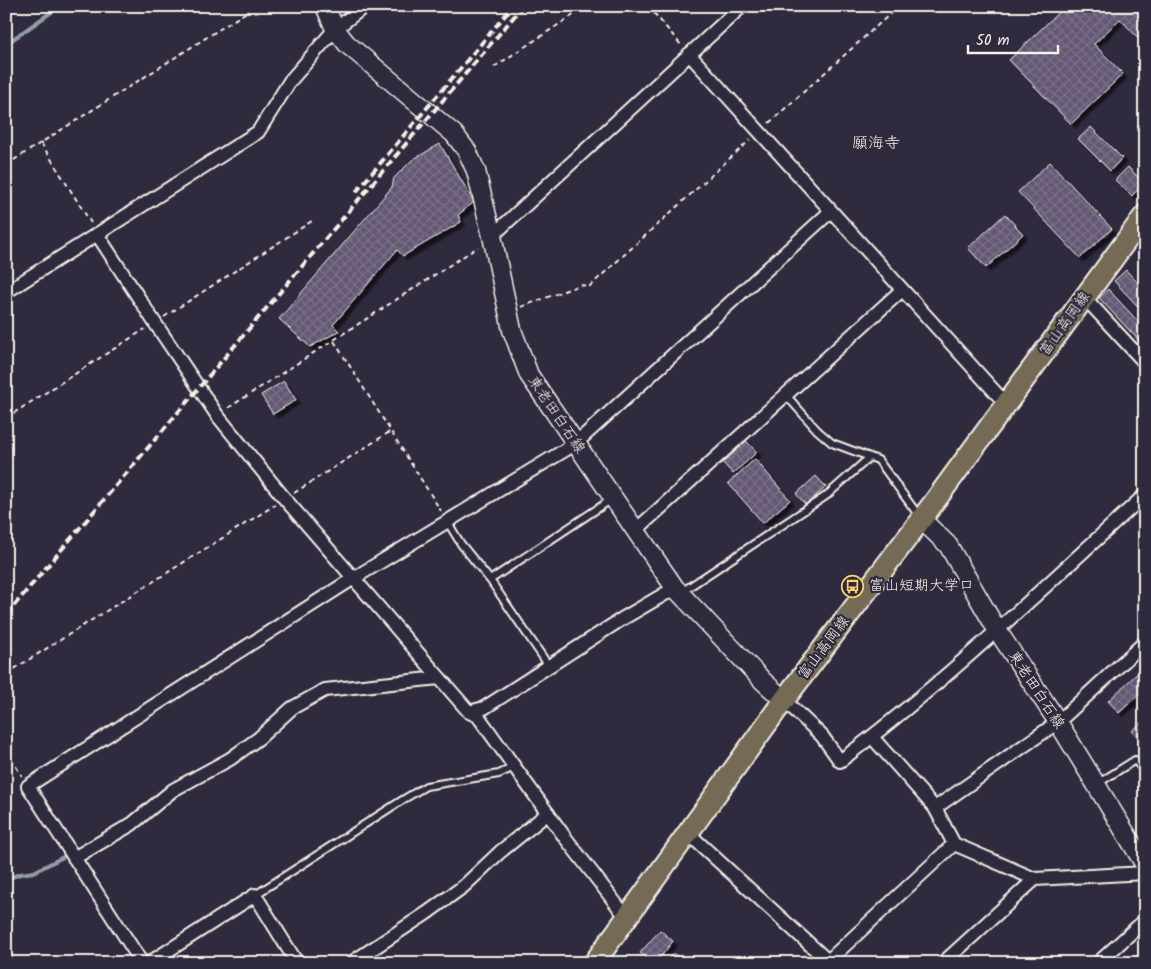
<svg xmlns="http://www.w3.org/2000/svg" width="1151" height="969" viewBox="0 0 1151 969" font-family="Kalam,'Klee One',sans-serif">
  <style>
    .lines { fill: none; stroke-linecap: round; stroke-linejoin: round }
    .stream { stroke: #909da6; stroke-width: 4 }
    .building { fill: url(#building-cross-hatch); stroke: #f4f1e8; filter: url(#shadow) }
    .lane-casing { stroke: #f4f1e8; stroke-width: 10 }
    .street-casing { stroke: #f4f1e8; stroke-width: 16 }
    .secondary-casing { stroke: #f4f1e8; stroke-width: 21 }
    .primary-casing { stroke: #f4f1e8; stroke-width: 24 }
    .path { stroke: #f4f1e8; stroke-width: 2; stroke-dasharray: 5 4; stroke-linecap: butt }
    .lane { stroke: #2f2a3d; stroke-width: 6 }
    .street { stroke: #2f2a3d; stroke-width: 12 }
    .secondary { stroke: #2f2a3d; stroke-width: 18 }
    .primary { stroke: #756a55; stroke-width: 20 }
    .rail { stroke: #f4f1e8; stroke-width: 4; stroke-dasharray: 8 4; stroke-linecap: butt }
    .labels { text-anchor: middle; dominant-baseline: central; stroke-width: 4.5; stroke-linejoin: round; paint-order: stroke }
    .street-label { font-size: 15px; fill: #f4f1e8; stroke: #2f2a3d }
    .poi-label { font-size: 15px; fill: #f4f1e8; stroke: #2f2a3d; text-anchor: start }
    .neighbourhood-label { font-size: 16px; fill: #f4f1e8; stroke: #2f2a3d }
  </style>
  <defs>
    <pattern id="building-cross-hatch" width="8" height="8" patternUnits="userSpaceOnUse" patternTransform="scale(1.25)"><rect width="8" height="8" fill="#645875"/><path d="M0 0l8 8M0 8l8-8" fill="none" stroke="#7b7089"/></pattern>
    <filter id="shadow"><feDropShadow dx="4" dy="4" stdDeviation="1" flood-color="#0009"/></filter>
  </defs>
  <rect width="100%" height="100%" fill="#2f2a3d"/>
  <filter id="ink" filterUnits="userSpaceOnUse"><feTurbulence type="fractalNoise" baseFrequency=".02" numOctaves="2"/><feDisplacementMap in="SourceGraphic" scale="10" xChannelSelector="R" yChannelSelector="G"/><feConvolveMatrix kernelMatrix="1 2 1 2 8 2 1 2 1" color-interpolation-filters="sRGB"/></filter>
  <g filter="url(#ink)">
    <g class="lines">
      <path class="stream" d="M6 44 60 6
        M6 879 20 874 34 872 63 857"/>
    </g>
    <path class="building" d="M1065 6H1145V45L1120 19 1094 44 1123 74 1071 124 1009 60Z
      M1091 127 1122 158 1110 171 1078 139Z
      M440 144 474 202 458 215 461 222 403 256 397 250 333 325 339 331 310 347 279 319 392 187 394 178 412 160Z
      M1050 162 1112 229 1080 258 1018 192Z
      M1128 167 1144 183 1132 196 1115 180Z
      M1005 214 1023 234 986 268 968 248Z
      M1126 270 1145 291V314L1114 281Z
      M1108 289 1145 329 1144 346 1099 298Z
      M284 381 296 400 273 414 261 395Z
      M746 441 757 452 733 474 723 463Z
      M755 459 790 500 763 523 728 483Z
      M816 476 826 487 806 505 796 494Z
      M1145 666V689L1119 713 1108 701Z
      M1145 719V745L1132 731Z
      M660 930 673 941 656 963H652L640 953Z
      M674 953 684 963H664Z"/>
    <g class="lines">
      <defs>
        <path id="lane" d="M786 395 817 430 832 443 878 460 919 516
          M447 521 461 544 490 580 612 499
          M490 580 549 666
          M680 593 826 496 870 457
          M1097 784 1135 760 1145 772
          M255 895 404 799 426 786 499 774 514 767"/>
        <path id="street" d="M689 54 1006 404
          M97 234 155 323 217 415 285 499 469 712 478 716 564 836 627 918
          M492 236 742 6
          M6 292 258 132 290 81 335 29 365 6
          M1085 298 1145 363
          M635 531 902 290
          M784 700 822 736 840 761C948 680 1045 586 1145 495
          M469 712 484 708 622 619 675 588
          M872 737 935 808 954 844
          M935 808 1058 722 1145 642
          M689 834 830 963
          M74 858 132 824 173 790 230 759 259 738 292 708 325 690 439 678
          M828 961 954 844 1035 879 1145 873
          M142 963 28 786 354 578 575 444 830 212
          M149 963 255 895 297 963
          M351 963 427 913 464 886 500 852 548 813
          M943 963 1035 879
          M1098 963 1145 920"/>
        <path id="secondary" d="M325 6 335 29 347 44 454 134 467 151 476 171 492 236 512 330 529 375 675 588 763 681 784 700
          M921 519 948 545 997 630 1058 722 1145 865"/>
        <path id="primary" d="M594 963 784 700 932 505 1145 215"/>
      </defs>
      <use href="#lane" class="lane-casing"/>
      <use href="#street" class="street-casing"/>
      <use href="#secondary" class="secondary-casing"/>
      <use href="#primary" class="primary-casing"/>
      <path class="path" d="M648 6 682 46
        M494 67 587 6
        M769 123 899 6
        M41 143 91 223
        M6 165 245 13 251 6
        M521 307 580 285 590 286 750 140
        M164 317 315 219
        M334 341 441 511
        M228 408 478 247
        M6 418 145 329
        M294 493 391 431
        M6 674 275 505
        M6 751 22 776"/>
      <use href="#lane" class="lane"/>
      <use href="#street" class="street"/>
      <use href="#secondary" class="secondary"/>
      <use href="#primary" class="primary"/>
      <path class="rail" d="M356 192 513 6
        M6 615 523 6"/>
    </g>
  </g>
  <defs>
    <symbol id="bus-ring" viewBox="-11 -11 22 22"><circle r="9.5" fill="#2f2a3d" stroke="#ffd166" stroke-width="1.5"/><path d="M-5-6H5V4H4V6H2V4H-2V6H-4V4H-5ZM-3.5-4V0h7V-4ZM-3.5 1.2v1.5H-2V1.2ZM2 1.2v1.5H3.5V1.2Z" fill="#ffd166"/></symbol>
  </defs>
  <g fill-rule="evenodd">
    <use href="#bus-ring" x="840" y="574" width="25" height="25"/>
  </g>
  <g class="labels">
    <g class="street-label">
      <text transform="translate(1065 324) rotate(-54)">富山高岡線</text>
      <text transform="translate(556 415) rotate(56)">東老田白石線</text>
      <text transform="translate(824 648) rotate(-53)">富山高岡線</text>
      <text transform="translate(1036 690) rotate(57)">東老田白石線</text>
    </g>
    <g class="poi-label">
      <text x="869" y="586">富山短期大学口</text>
    </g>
    <g class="neighbourhood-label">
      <text x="876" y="143">願海寺</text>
    </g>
  </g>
  <rect width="1151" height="969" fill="none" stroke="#2f2a3d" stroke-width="25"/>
  <rect x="12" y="12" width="1126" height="944" fill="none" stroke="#f4f1e8" stroke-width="2" filter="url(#ink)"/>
  <path d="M968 45v8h90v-8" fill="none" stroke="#f4f1e8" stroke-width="2.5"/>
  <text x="976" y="45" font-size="15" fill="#f4f1e8" stroke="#2f2a3d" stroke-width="4" paint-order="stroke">50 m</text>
</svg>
